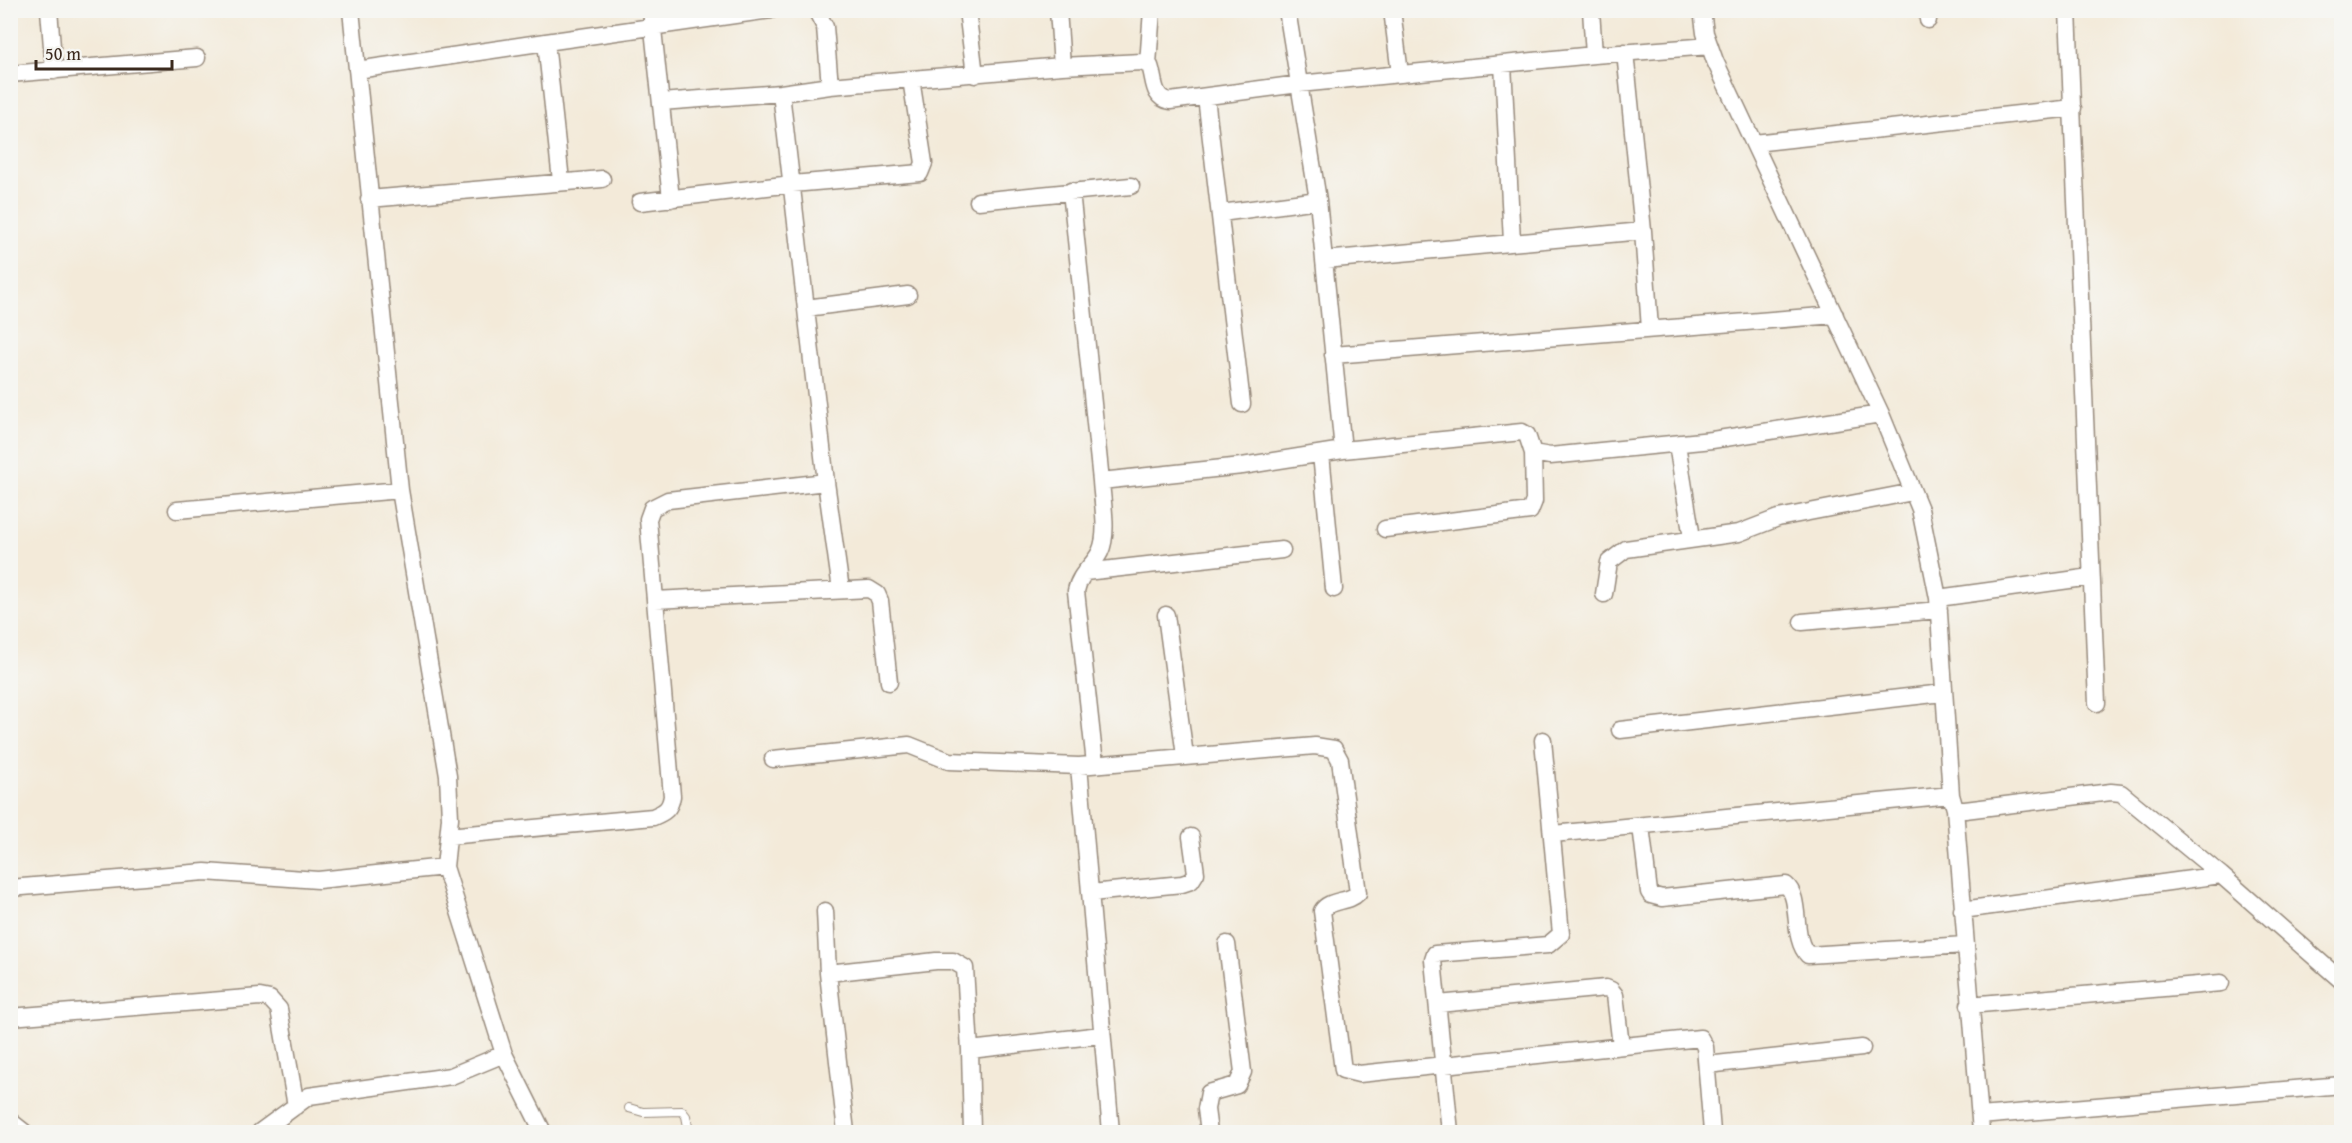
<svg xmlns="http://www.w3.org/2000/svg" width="2352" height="1143" viewBox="0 0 2352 1143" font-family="'Gentium Book Plus',serif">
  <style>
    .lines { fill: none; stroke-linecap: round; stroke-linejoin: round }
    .service-casing { stroke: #978a7c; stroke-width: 10 }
    .minor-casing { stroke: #978a7c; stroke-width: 19 }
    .service { stroke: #fff; stroke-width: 8 }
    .minor { stroke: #fff; stroke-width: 16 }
  </style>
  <rect width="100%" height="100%" fill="#f6f6f2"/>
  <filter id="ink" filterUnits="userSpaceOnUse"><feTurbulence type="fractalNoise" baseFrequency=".0167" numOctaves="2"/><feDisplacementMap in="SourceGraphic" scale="12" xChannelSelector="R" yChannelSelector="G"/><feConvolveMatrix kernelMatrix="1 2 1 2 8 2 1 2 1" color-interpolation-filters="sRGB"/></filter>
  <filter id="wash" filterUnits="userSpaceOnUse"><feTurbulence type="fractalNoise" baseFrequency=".008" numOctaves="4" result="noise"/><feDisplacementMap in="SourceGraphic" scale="24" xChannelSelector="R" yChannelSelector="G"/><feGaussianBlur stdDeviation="1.35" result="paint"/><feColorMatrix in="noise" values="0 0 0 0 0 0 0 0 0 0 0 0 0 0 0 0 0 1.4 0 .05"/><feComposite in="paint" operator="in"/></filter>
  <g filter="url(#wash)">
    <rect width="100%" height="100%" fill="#f3ead9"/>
  </g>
  <g filter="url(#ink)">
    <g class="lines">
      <defs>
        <path id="service" d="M629 1108 643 1112 682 1111 686 1116 689 1132"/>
        <path id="minor" d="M49 10 54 71
          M351 10 400 490 448 776 450 818 445 867 504 1054 543 1132
          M651 10 671 199
          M967 10 975 75
          M1058 10 1062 66
          M1287 10 1318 200 1343 450 1522 432 1527 435 1533 453 1550 456 1712 440 1881 414
          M1392 10 1400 74
          M1702 10 1705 33 1715 61 1881 414 1920 509 1938 598 1951 795 1955 809 1981 1132
          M1928 10V20
          M2068 10 2097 703
          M546 42 771 10
          M1625 52 1643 231
          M1594 55 1710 46
          M1148 64 1152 10
          M1503 64 1512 242
          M357 70 546 42 561 181
          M10 74 197 58
          M830 86 1062 66 1142 62 1150 66C1155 80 1152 98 1170 101L1299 84 1594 55 1591 10
          M781 93 826 482 841 590
          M1206 97 1242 404
          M661 102 781 93 830 86 825 27 816 10
          M1754 143 2073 108
          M1071 191 1101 481
          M369 199 602 179
          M978 201 1131 186
          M640 202 792 184 920 173 924 163 911 79
          M1221 213 1318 200
          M1324 260 1643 231 1650 329
          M806 308 908 295
          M1333 355 1835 315
          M1677 444 1692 538
          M1321 454 1334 589
          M177 510 400 490
          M1385 529 1530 511 1534 501 1533 453
          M1085 572 1282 550
          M1604 594 1609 562 1626 549 1739 533 1778 518 1913 492
          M1938 598 2091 577
          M655 600 869 589 877 594 880 601 889 682
          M1166 615 1185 756
          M1802 622 1939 610
          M1620 730 1943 693
          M773 759 909 745 949 761 1079 766 1315 746 1334 749 1340 760 1358 893C1349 903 1329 899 1322 911L1343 1070 1359 1074 1700 1038 1705 1047 1712 1132
          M1095 764 1076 591C1079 574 1093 566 1100 552 1109 533 1102 501 1101 481L1242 466 1343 450
          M1079 766 1111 1132
          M1955 809 1965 810 2111 792 2121 793 2221 875 2342 981
          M1641 826 1649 892 1651 895 1662 898 1786 885C1802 898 1791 938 1808 955L1965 945
          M1553 834 1951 795
          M448 836 653 817C665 812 670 809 672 796L648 519 652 508 668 500 826 482
          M10 888 205 872 318 880 445 867
          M1091 893 1182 884 1191 881 1196 873 1191 837
          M1962 910 2221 875
          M825 911 828 973 936 961H953L965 968 970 1050 1101 1035
          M828 973 846 1132
          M1438 1004 1606 988 1611 990 1615 995 1621 1046
          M1969 1005 2221 983
          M10 1017 260 997 270 999 279 1009 296 1106
          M970 1050 972 1132
          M1707 1065 1862 1048
          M1980 1116 2342 1085
          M10 1121 24 1132
          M260 1132 309 1096 451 1076 504 1054
          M1209 1132 1206 1109 1209 1093 1237 1085 1243 1072 1227 944
          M1450 1132 1433 960 1435 954 1548 945 1561 934 1543 740"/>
      </defs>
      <use href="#service" class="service-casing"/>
      <use href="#minor" class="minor-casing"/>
      <use href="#service" class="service"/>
      <use href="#minor" class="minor"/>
    </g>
  </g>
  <rect width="2352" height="1143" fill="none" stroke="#f6f6f2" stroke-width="36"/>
  <path d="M36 60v9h136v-9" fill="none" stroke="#3b2a1e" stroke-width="3"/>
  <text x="45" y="60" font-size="18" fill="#3b2a1e" stroke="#f6f6f2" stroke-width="4.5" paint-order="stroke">50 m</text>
</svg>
